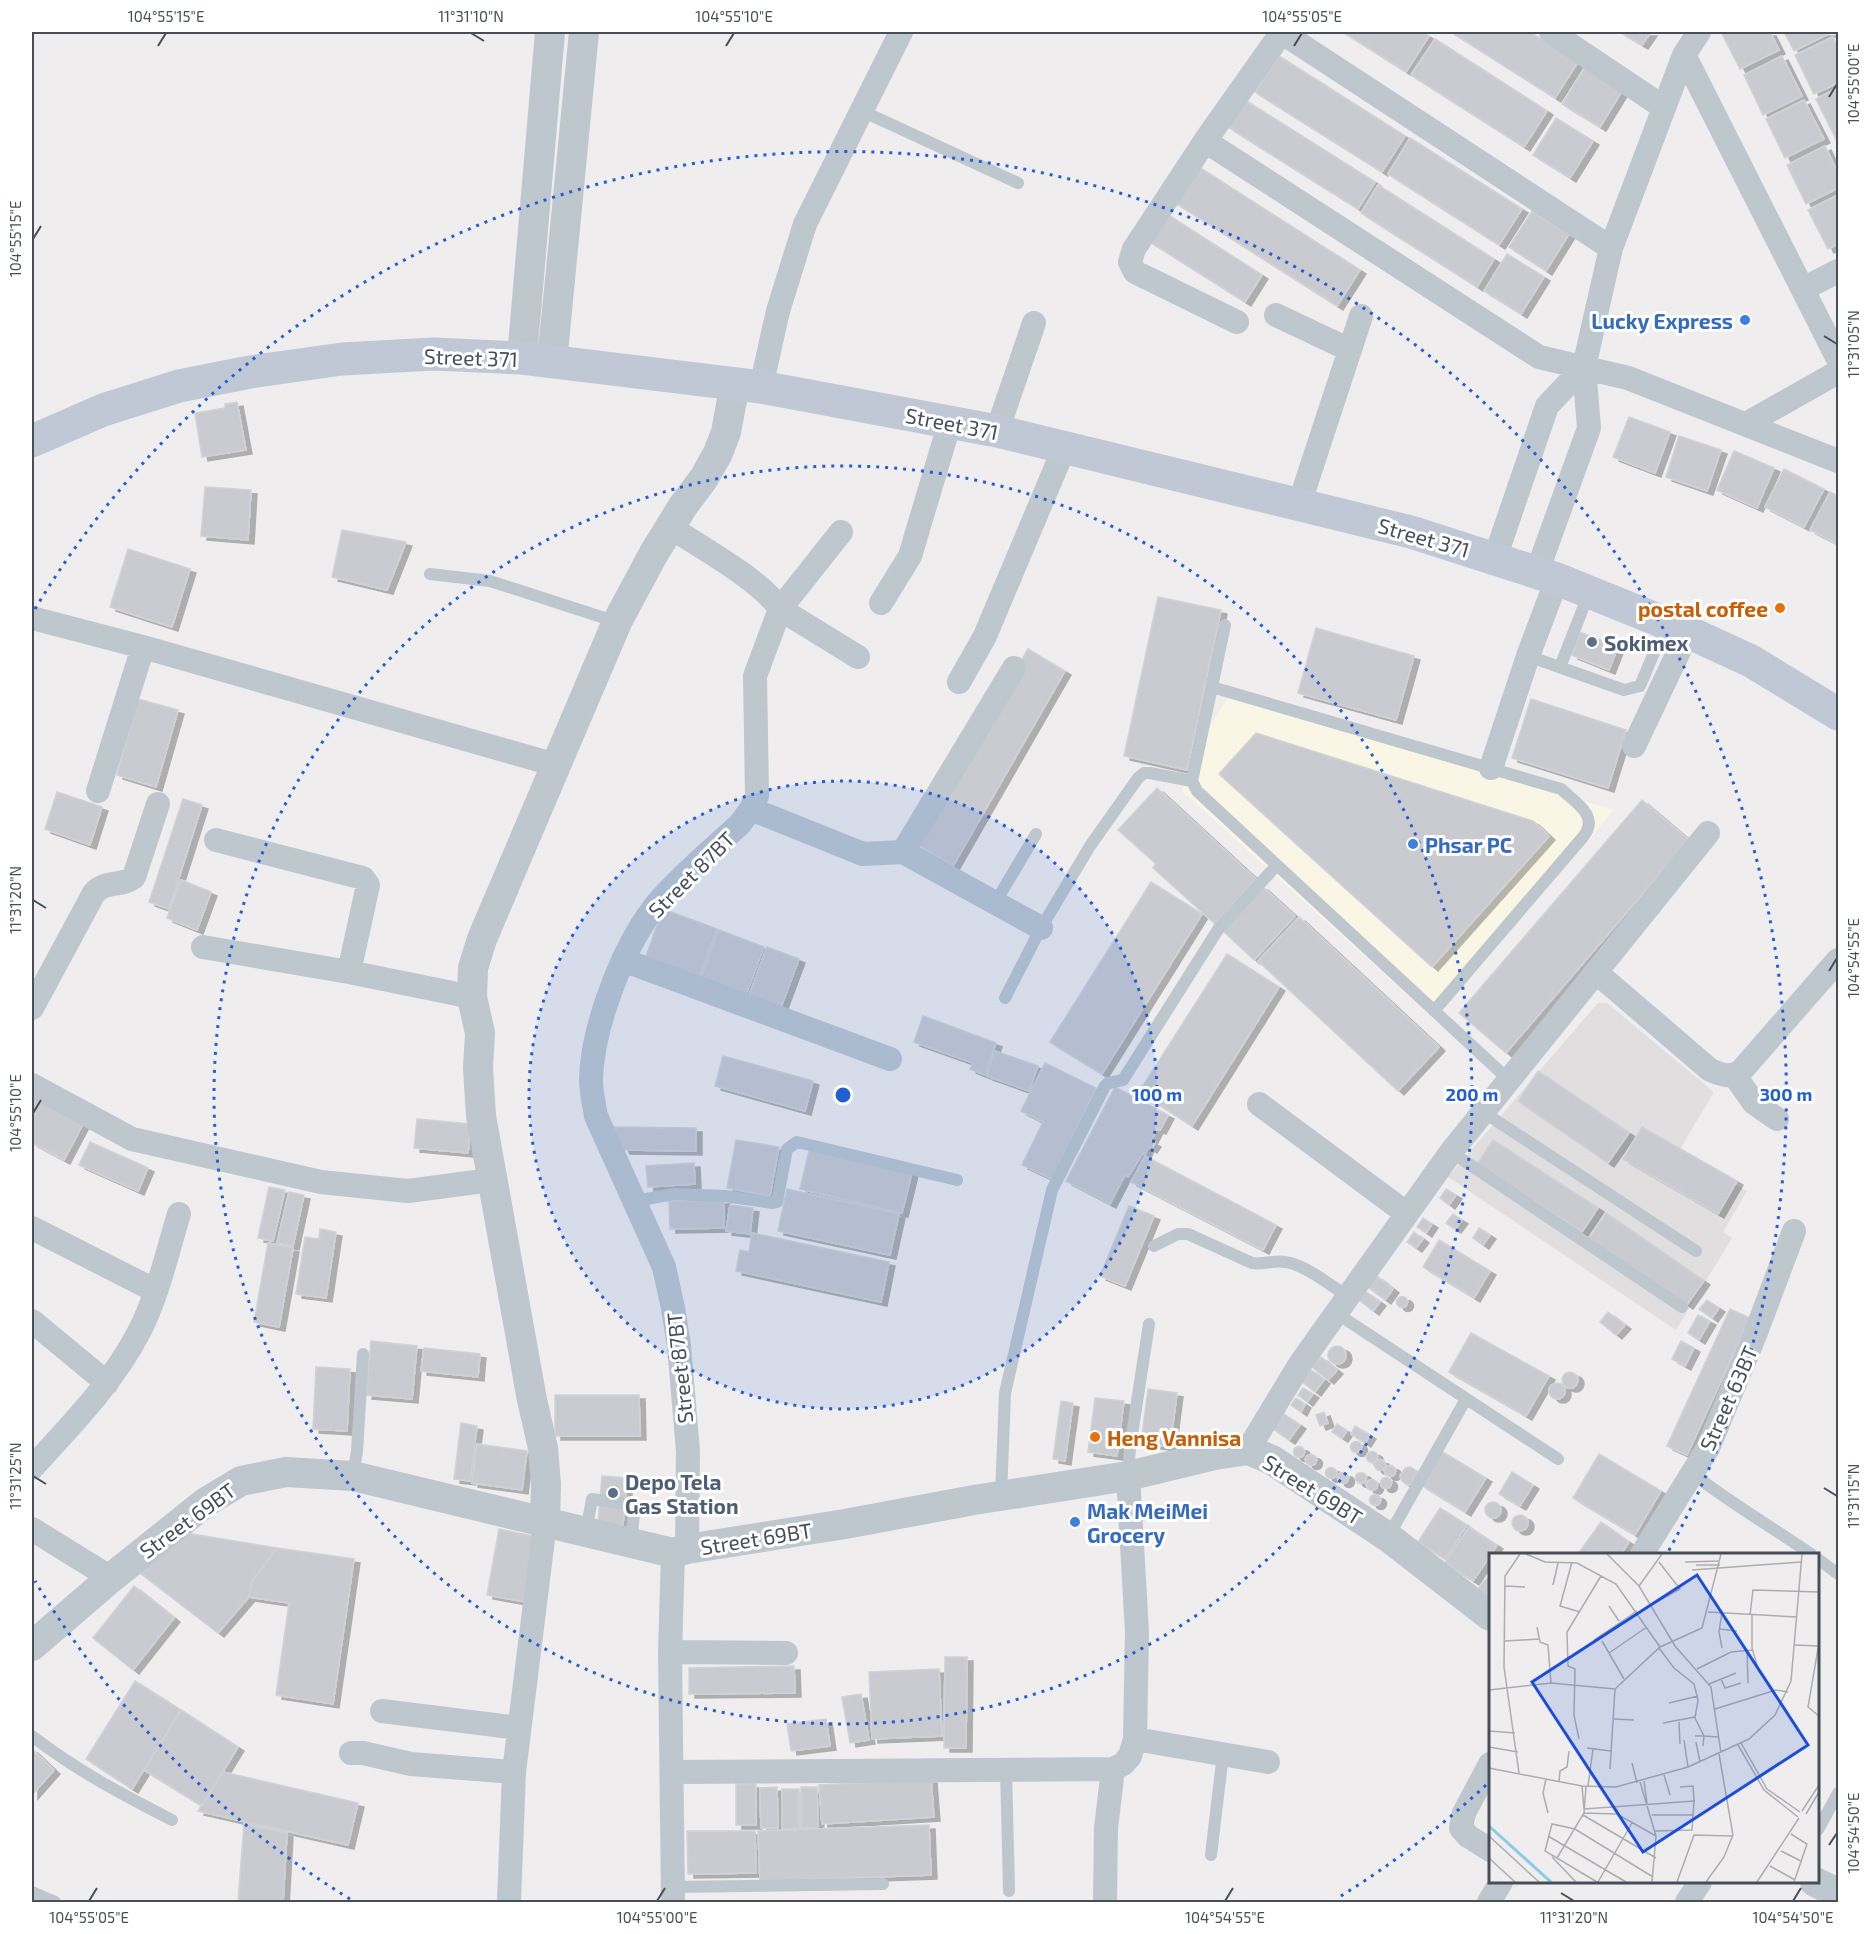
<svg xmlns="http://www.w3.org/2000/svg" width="1870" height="1934" viewBox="0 0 1870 1934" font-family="'Exo 2',sans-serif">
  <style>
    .commercial { fill: #faf6e6 }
    .education { fill: #e0dede }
    .building { fill: #cacbd1; stroke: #d1d2d8; stroke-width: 1.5; filter: url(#shadow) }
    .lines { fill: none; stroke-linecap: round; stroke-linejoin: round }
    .service { stroke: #bec6ce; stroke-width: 12 }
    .minor { stroke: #bec6ce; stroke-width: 24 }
    .tertiary { stroke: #bec6ce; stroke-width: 30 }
    .secondary { stroke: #c0c8d5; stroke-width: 33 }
    .ticks { fill: none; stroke: #464e59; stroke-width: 2 }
    .ring { fill: none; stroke: #225fd4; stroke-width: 3; stroke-dasharray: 3 6 }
    .shop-dot { fill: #3f7fe0; stroke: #fff; stroke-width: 2 }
    .food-dot { fill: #e8710a; stroke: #fff; stroke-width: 2 }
    .service-dot { fill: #5c6f8a; stroke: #fff; stroke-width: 2 }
    .labels { text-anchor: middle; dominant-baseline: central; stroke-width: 6; stroke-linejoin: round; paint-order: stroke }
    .shop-label { font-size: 21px; font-weight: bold; fill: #366cbe; stroke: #fff; text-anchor: start }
    .street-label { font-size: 21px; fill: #464e59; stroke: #fff }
    .food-label { font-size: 21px; font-weight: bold; fill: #c56008; stroke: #fff; text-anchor: end }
    .service-label { font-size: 21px; font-weight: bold; fill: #4e5e75; stroke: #fff; text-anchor: start }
    .inset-river { fill: none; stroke: #8bcbe7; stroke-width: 3 }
    .inset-road { fill: none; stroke: #abadb2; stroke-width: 1.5 }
    .view { fill: #1d4ed8; fill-opacity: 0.15; stroke: #1d4ed8; stroke-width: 3 }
    .inset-edge { fill: none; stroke: #464e59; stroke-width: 3 }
    .centre { fill: #225fd4; stroke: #fff; stroke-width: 3 }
    .ring-label { font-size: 18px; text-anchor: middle; font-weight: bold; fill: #225fd4; stroke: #fff; stroke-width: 6; stroke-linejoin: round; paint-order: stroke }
    .neatline { fill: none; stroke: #464e59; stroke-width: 2 }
    .ticks-label { font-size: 15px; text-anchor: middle; fill: #464e59 }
  </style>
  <defs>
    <filter id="shadow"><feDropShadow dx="6" dy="4" stdDeviation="0" flood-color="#0004"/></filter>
  </defs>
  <rect width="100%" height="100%" fill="#efeded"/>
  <path class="commercial" d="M1228 698 1614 810 1435 1020 1182 791 1193 752Z"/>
  <path class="education" d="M1598 1003H1607L1714 1092 1680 1149 1747 1191 1723 1232 1732 1238 1676 1330 1448 1177Z"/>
  <path class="building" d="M1343 32H1422L1429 36 1406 72Z
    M1451 32H1530L1578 62 1555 98Z
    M1620 32H1651L1642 45Z
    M1721 32H1770L1779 50 1740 69Z
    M1784 32H1832L1794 51Z
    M1833 37 1838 47V83L1814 94 1795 55Z
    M1435 39 1547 111 1524 147 1411 75Z
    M1279 56 1405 136 1382 172 1255 92Z
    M1782 56 1802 96 1763 115 1744 75Z
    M1585 67 1622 91 1600 127 1562 104Z
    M1838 88V137L1836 139 1816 99Z
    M1245 100 1375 182 1358 209 1228 127Z
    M1804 100 1824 139 1785 158 1766 119Z
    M1556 118 1593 141 1570 178 1533 155Z
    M1410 138 1522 209 1499 245 1388 174Z
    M1825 146 1838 173V188L1806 204 1787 165Z
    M1194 164 1360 270 1337 306 1171 200Z
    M1378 185 1494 259 1477 287 1361 213Z
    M1838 195V244L1828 249 1808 210Z
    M1532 211 1569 234 1546 271 1509 247Z
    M1165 213 1262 275 1245 302 1147 240Z
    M1507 254 1544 277 1521 314 1484 291Z
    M237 402 246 450 202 457 195 413 225 408V404Z
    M1629 417 1670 432 1655 473 1613 457Z
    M1679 436 1721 450 1707 491 1666 477Z
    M1734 451 1774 468 1757 508 1717 490Z
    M1784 469 1824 489 1804 527 1765 507Z
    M205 487 251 490 248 540 201 536Z
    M1830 492 1838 496V544L1810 530Z
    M342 530 406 542 387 590 332 577Z
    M128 549 190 569 172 627 110 607Z
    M1158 597 1221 610 1187 770 1124 756Z
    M1316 628 1414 656 1396 720 1298 693Z
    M1580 632 1618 647 1609 670 1572 655Z
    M1028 649 1065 671 953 866 916 844Z
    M138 699 178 710 156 787 117 775Z
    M1531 699 1626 730 1608 788 1512 758Z
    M1256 733 1533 821 1549 836 1432 967 1219 774Z
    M1157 788 1256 879 1215 924 1153 868 1156 864 1118 830Z
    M57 792 102 807 90 845 45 829Z
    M183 799 202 805 169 909 149 902Z
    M1642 800 1689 840 1506 1053 1459 1013Z
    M181 880 211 892 197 930 167 918Z
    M1151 882 1202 914 1102 1074 1050 1042Z
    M1262 886 1295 916 1254 960 1222 930Z
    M663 909 717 929 697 982 644 962Z
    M1299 917 1439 1047 1398 1091 1258 961Z
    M719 930 764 947 744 1000 699 983Z
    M767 947 799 959 780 1010 748 998Z
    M1227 954 1279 987 1192 1126 1139 1092Z
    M923 1016 996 1043 985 1075 970 1069 973 1063 914 1042Z
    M995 1051 1038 1066 1029 1091 987 1076Z
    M723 1056 813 1081 805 1111 715 1086Z
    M1045 1063 1096 1088 1052 1179 1022 1165 1043 1122 1021 1111Z
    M1538 1071 1629 1133 1608 1163 1518 1101Z
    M1115 1087 1168 1115 1160 1130 1157 1129 1151 1141 1155 1143 1151 1149 1148 1147 1145 1154 1143 1153 1128 1177 1125 1175 1110 1204 1066 1181Z
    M32 1092 85 1120 64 1160 32 1143Z
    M417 1119 471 1124 468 1153 414 1148Z
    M614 1127 696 1128V1151L624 1150Z
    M1642 1127 1737 1181 1718 1214 1623 1159Z
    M736 1140 779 1147 770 1196 727 1188Z
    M1493 1140 1598 1208 1582 1232 1477 1164Z
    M90 1142 148 1168 138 1191 79 1165Z
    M810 1147 912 1172 902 1213 800 1189Z
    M1145 1156 1276 1225 1263 1250 1131 1182Z
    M694 1163 695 1184 648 1187 646 1166Z
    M269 1187 285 1190 273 1241 258 1238Z
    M787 1189 899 1214 890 1255 778 1231Z
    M1446 1189 1456 1195 1449 1205 1440 1198Z
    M289 1192 304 1195 293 1246 277 1243Z
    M724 1200V1228L670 1229 669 1201Z
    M730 1205 753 1208 750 1234 726 1231Z
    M1129 1206 1154 1216 1125 1286 1100 1276Z
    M1606 1213 1704 1281 1687 1305 1589 1238Z
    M1453 1214 1462 1220 1455 1229 1446 1223Z
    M1423 1218 1432 1224 1426 1233 1417 1227Z
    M1479 1228 1490 1235 1483 1245 1473 1238Z
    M320 1229 336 1232 326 1298 296 1294 305 1237 319 1239Z
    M1414 1232 1423 1239 1416 1248 1407 1242Z
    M752 1233 889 1262 881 1302 736 1271 740 1250 749 1252Z
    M1439 1240 1490 1271 1474 1298 1423 1267Z
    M268 1243 293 1248 279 1327 254 1322Z
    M1377 1276 1393 1289 1385 1300 1368 1287Z
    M1365 1291 1380 1302 1373 1311 1359 1300Z
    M1396.5 1302a5.5 5.5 0 1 1 11 0a5.5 5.5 0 1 1-11 0Z
    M1707 1300 1719 1308 1712 1318 1699 1309Z
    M1730 1309 1750 1318 1687 1455 1667 1446Z
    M1608 1312 1625 1325 1616 1335 1600 1322Z
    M1698 1315 1710 1321 1699 1340 1688 1333Z
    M1471 1333 1549 1376 1526 1416 1449 1372Z
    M371 1341 417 1346 412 1399 366 1395Z
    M1681 1341 1694 1348 1685 1366 1672 1359Z
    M1328 1355a9 9 0 1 1 18 0a9 9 0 1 1-18 0Z
    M424 1348 480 1354 478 1377 421 1371Z
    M1321 1357 1337 1370 1328 1380 1312 1367Z
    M316 1367 350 1369 347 1431 313 1429Z
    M1310 1369 1324 1380 1315 1392 1301 1381Z
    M1562 1380a8 8 0 1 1 16 0a8 8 0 1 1-16 0Z
    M1549 1391a8 8 0 1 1 16 0a8 8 0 1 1-16 0Z
    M1303 1388 1313 1394 1307 1402 1298 1395Z
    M1148 1389 1177 1393 1170 1447 1141 1443Z
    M555 1395H639L640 1436H555Z
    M1095 1398 1124 1401 1117 1456 1088 1452Z
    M1296 1398 1305 1404 1301 1412 1291 1405Z
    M1061 1401 1073 1403 1065 1461 1053 1459Z
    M1324 1412 1328 1423 1320 1426 1316 1415Z
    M1284 1414 1300 1425 1289 1440 1273 1429Z
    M461 1423 477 1426 470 1481 454 1479Z
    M1337 1424 1347 1431 1342 1438 1332 1432Z
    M1355 1426 1370 1435 1365 1443 1351 1434Z
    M1350.5 1447a5.5 5.5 0 1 1 11 0a5.5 5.5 0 1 1-11 0Z
    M477 1444 527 1451 522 1490 472 1483Z
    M1293.5 1452a5.5 5.5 0 1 1 11 0a5.5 5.5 0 1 1-11 0Z
    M1441 1451 1486 1478 1465 1512 1421 1485Z
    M1366.5 1457a5.5 5.5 0 1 1 11 0a5.5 5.5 0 1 1-11 0Z
    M1599 1454 1661 1491 1635 1535 1573 1498Z
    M1305.5 1460a5.5 5.5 0 1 1 11 0a5.5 5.5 0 1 1-11 0Z
    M1374.5 1465a5.5 5.5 0 1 1 11 0a5.5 5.5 0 1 1-11 0Z
    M1384.5 1471a5.5 5.5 0 1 1 11 0a5.5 5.5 0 1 1-11 0Z
    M1411 1467 1418 1472 1410 1485H1407L1402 1481 1400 1476 1405 1468Z
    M1325.5 1473a5.5 5.5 0 1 1 11 0a5.5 5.5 0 1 1-11 0Z
    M1512 1472 1533 1485 1520 1506 1499 1494Z
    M1355.5 1478a5.5 5.5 0 1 1 11 0a5.5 5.5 0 1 1-11 0Z
    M1337.5 1478a5.5 5.5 0 1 1 11 0a5.5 5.5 0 1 1-11 0Z
    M602 1476 627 1478 623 1525 598 1522Z
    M1380.5 1483a5.5 5.5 0 1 1 11 0a5.5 5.5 0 1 1-11 0Z
    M1366.5 1485a5.5 5.5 0 1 1 11 0a5.5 5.5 0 1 1-11 0Z
    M1369.5 1500a5.5 5.5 0 1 1 11 0a5.5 5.5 0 1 1-11 0Z
    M1485 1510a8 8 0 1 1 16 0a8 8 0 1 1-16 0Z
    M1440 1508 1467 1525 1445 1559 1418 1542Z
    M1512 1523a8 8 0 1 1 16 0a8 8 0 1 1-16 0Z
    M1601 1522 1629 1542 1621 1554H1578Z
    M1469 1527 1497 1545 1473 1581 1445 1563Z
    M499 1529 538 1537 525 1602 487 1595Z
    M186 1533 277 1548 252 1581 249 1597 218 1633 141 1574Z
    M277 1548 354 1559 333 1704 276 1695 289 1603 249 1597 252 1581Z
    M1490 1576V1591L1486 1598 1476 1593 1482 1583Z
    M134 1586 174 1618 133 1670 93 1638Z
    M945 1657H967L966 1748H944Z
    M794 1666 795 1693 689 1694V1668Z
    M939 1669 942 1736 872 1739 869 1672Z
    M135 1681 181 1710 132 1789 86 1759Z
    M861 1694 869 1740 850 1743 842 1697Z
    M181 1710 238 1747 202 1806 144 1770Z
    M826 1719 830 1746 791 1751 787 1724Z
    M32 1749 54 1770 32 1795Z
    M223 1772 358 1803 348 1845 198 1811Z
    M931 1779 934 1817 822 1824 819 1785Z
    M736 1784H756V1825H736Z
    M777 1787 778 1828H761L760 1788Z
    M801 1787H817L818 1828H801Z
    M782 1789H799V1829H782Z
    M244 1824 287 1833 283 1902H238Z
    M929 1825 931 1875 760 1881 758 1831Z
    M687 1831H755L756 1873 688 1874Z"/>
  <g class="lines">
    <path class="service" d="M862 111 1018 183
      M430 574 490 581 617 622
      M1225 625 1192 781 1197 791 1509 1080
      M1528 656 1624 690 1640 686 1666 624
      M1560 667 1589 593
      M1212 687 1561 789C1576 803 1600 816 1583 837L1434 1011
      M995 903 1036 834
      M1005 998 1041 928 1090 846 1138 778 1144 773H1150L1192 781
      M1483 1112 1696 1251
      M1451 1152 1682 1307
      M635 1201 674 1194 725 1196 773 1203 777 1202 787 1149 797 1142 957 1180
      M1154 1246 1178 1234H1188L1252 1263C1263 1265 1273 1260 1285 1262 1304 1264 1330 1285 1347 1296
      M1336 1313 1558 1459
      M1692 1473C1730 1503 1772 1527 1811 1554
      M1128 1475 1130 1447 1149 1324
      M353 1476 357 1451 363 1354
      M1001 1496 1005 1393 1052 1190 1105 1086 1108 1083 1123 1080 1219 928 1276 866
      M586 1533 592 1499 635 1505 631 1542
      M1388 1537 1466 1399
      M1818 1559 1838 1574
      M32 1736C76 1770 123 1795 172 1820
      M1006 1769 1009 1891
      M1818 1830 1838 1793
      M1211 1855 1223 1754
      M673 1887 883 1884
      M32 1892 55 1902"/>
    <path class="minor" d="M1281 32 1611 248
      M1282 32 1205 141 1539 357 1628 378 1838 461
      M1551 32 1663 107
      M1684 55 1838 359
      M1205 141 1134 249 1130 262 1135 272 1237 322
      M1803 289 1838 271
      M1276 315 1350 350
      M761 387 778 311 805 224 901 32
      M1746 424 1838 372
      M997 431 1034 323
      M1299 505 1361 316
      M670 527C699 546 762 581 780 609L755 676 757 796 751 809 740 824C714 848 685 872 661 899 625 940 592 1026 591 1080 591 1092 594 1104 596 1116L664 1267 673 1308 679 1346 688 1451 687 1549
      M841 532 780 609 858 657
      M1495 558 1547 406 1584 367
      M1537 572 1589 428 1584 367 1611 248 1684 55 1699 32
      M881 603 910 556 950 422
      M32 618 143 647 556 765
      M959 682 985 636 1065 446
      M1634 746 1688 632
      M1491 768 1528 656 1557 579
      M98 791 143 647
      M751 809 863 854 903 852 1041 928
      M216 840 363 878 368 885 349 972
      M903 852 1014 668
      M203 947 349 972 472 997
      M623 960 890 1059
      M1597 973 1710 1070C1722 1075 1731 1079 1742 1070L1838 960
      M32 1008 94 893C105 880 122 887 134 877L158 804
      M1735 1076 1754 1103 1777 1119
      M32 1085 132 1139 321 1182 408 1191 491 1180
      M1259 1104 1406 1213
      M32 1228 156 1291
      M32 1321 107 1383
      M1248 1450 1300 1364 1451 1152 1708 833
      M32 1468C71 1425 112 1384 139 1332 158 1295 167 1253 179 1214
      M32 1529 111 1578
      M673 1553 670 1652 673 1902
      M1642 1554 1708 1448 1755 1335 1794 1231
      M670 1652 786 1653
      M382 1711 519 1728
      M1135 1739 1268 1762
      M351 1753H363L411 1764 514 1772
      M1490 1764 1464 1813 1461 1828 1468 1836 1490 1850
      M673 1772 1113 1769 1123 1764 1130 1756 1135 1739 1137 1632 1128 1476
      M1105 1900 1106 1828 1113 1769
      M509 1902 514 1772 545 1523
      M1489 1902 1501 1882
      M1687 1902 1700 1882"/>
    <path class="tertiary" d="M522 358 550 32
      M552 362 584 32
      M545 1523 546 1484 543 1448 532 1400 481 1116 478 1068 480 1033 472 997 473 968 482 939 617 622 654 553 683 506 704 478 718 453 726 432 735 384
      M32 1646 111 1578 206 1502 241 1481 286 1472 353 1476 673 1553 687 1549 845 1524 974 1500 1128 1476 1215 1455 1248 1450 1272 1460 1388 1537 1490 1616
      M1815 1882 1838 1893"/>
    <path class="secondary" d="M32 441 103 410 179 386 250 372 342 359 434 354 522 358 761 387 997 431 1411 532 1557 579 1688 632 1751 661 1838 714"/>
  </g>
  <path class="ticks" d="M471 33 484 41M158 46 166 33M726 46 734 33M1294 46 1302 33M1829 97 1837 84M33 239 41 226M1824 336 1837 344M33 900 46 908M1829 971 1837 958M33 1113 41 1100M33 1476 46 1484M1824 1488 1837 1496M1829 1845 1837 1833M1561 1893 1574 1901M89 1901 97 1888M657 1901 665 1888M1225 1901 1233 1888M1793 1901 1801 1888"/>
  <circle cx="843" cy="1095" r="314" fill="#225fd4" fill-opacity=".12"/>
  <g class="ring">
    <circle cx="843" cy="1095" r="314"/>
    <circle cx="843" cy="1095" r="629"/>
    <path d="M1486 1785A943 943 0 0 1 1336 1899M350 1899A943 943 0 0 1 35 1581M35 609A943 943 0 0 1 1668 1552"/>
  </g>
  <g class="shop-dot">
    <circle cx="1745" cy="320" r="6"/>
    <circle cx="1413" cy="844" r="6"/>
    <circle cx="1075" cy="1522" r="6"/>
  </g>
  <g class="food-dot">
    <circle cx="1780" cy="608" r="6"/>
    <circle cx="1095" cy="1437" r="6"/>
  </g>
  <g class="service-dot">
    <circle cx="1592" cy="642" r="6"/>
    <circle cx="613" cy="1493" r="6"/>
  </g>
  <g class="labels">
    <g class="shop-label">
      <text x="1733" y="320" text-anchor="end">Lucky Express</text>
      <text x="1425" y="844">Phsar PC</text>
      <text x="1087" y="1510">Mak MeiMei<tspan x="1087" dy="24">Grocery</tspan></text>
    </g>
    <g class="street-label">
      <text transform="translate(471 357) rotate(2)">Street 371</text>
      <text transform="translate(952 423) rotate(11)">Street 371</text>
      <text transform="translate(1424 537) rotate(16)">Street 371</text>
      <text transform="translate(691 874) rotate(-45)">Street 87BT</text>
      <text transform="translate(679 1368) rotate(-96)">Street 87BT</text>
      <text transform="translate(1728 1398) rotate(-66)">Street 63BT</text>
      <text transform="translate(1313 1489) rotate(32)">Street 69BT</text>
      <text transform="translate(187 1520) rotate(-36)">Street 69BT</text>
      <text transform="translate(756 1538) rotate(-9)">Street 69BT</text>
    </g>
    <g class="food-label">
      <text x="1768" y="608">postal coffee</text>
      <text x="1107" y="1437" text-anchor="start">Heng Vannisa</text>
    </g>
    <g class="service-label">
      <text x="1604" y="642">Sokimex</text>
      <text x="625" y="1481">Depo Tela<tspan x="625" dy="24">Gas Station</tspan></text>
    </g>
  </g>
  <g transform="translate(1489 1553)">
    <rect width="330" height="330" fill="#efeded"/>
    <path class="inset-river" d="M0 273 62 329"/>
    <path class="inset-road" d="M37 1 56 9 88 10 127 31 171 94M118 1 150 33 186 93 222 134 232 200M83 9 71 53 91 59M196 9 231 8M207 12H231M203 17 312 9M64 32 69 10M16 33 36 34M150 33 173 1M164 51 191 36 170 9M120 53 130 68M219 59 308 64M233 59 230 79 233 95M261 62 264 37 330 39M263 62V95L270 119M48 74 51 89 59 92 62 130M230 76 248 78M105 87 148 58M16 88 50 86M113 88 135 126M330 90 319 154 330 163M306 92 330 93M170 95 185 115 205 131 209 147 206 165 215 183 230 184M258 98 259 130M120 100 158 74M208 116 242 99 264 97M232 126 236 135 252 130M220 131 247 120M0 137 62 130 126 136 171 94 213 75 232 1M180 150 209 143M226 156 287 137 299 139M125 166 145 167M190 169 191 191M174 170 206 164M0 178 26 180M206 183H215L214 193M90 186 85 162 86 116 79 113 78 79 112 23M195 187 199 214M207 189 211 209M252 190 278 236 311 259M249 192 275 237 309 264M0 194 29 199M98 195 122 198M143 210 148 230M0 215 93 233 127 234 199 214 260 186 286 162 302 128 313 1M121 216 126 136M30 220 15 114 16 23 31 1M175 222 181 242M57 226 54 240 59 260M155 228 158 250M70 229 71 218 78 214 80 198M151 229 167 283 163 329M93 233 95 256M99 233 104 196M191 234 204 233 205 248M95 256 205 248 203 277 166 278M313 258 330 232M95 260 128 261 167 283M317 261 330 239M94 262 167 305M163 262H204M302 281 318 291 305 329M0 283 50 329M59 283 137 329M292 298 312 308M63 304 87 329M0 305 26 329M68 305 95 260 97 233M281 313 306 327M108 329 56 298 63 271 86 276 164 324M109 329 143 270M188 329 205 282 243 283M217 329 235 304 244 282 230 201M268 329 310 265"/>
    <path class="view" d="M208 22 319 192 154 299 43 129Z"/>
    <rect width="330" height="330" class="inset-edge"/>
  </g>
  <circle cx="843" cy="1095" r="9" class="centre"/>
  <g class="ring-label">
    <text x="1157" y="1101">100 m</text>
    <text x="1472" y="1101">200 m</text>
    <text x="1786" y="1101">300 m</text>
  </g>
  <rect width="1870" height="1934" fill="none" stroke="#ffffff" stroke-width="66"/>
  <rect x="33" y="33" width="1804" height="1868" class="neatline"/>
  <g class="ticks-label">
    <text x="166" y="22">104°55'15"E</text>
    <text x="471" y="22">11°31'10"N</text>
    <text x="734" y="22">104°55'10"E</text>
    <text x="1302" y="22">104°55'05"E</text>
    <text transform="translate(1854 84) rotate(-90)" y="5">104°55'00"E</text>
    <text transform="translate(16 239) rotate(-90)" y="5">104°55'15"E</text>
    <text transform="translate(1854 344) rotate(-90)" y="5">11°31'05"N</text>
    <text transform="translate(16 900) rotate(-90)" y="5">11°31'20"N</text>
    <text transform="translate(1854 958) rotate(-90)" y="5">104°54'55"E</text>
    <text transform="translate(16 1113) rotate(-90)" y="5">104°55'10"E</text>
    <text transform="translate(16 1476) rotate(-90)" y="5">11°31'25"N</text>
    <text transform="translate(1854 1496) rotate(-90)" y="5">11°31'15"N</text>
    <text transform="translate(1854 1833) rotate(-90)" y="5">104°54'50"E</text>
    <text x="89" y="1923">104°55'05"E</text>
    <text x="657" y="1923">104°55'00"E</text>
    <text x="1225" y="1923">104°54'55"E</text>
    <text x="1574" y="1923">11°31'20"N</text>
    <text x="1793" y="1923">104°54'50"E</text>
  </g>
</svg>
